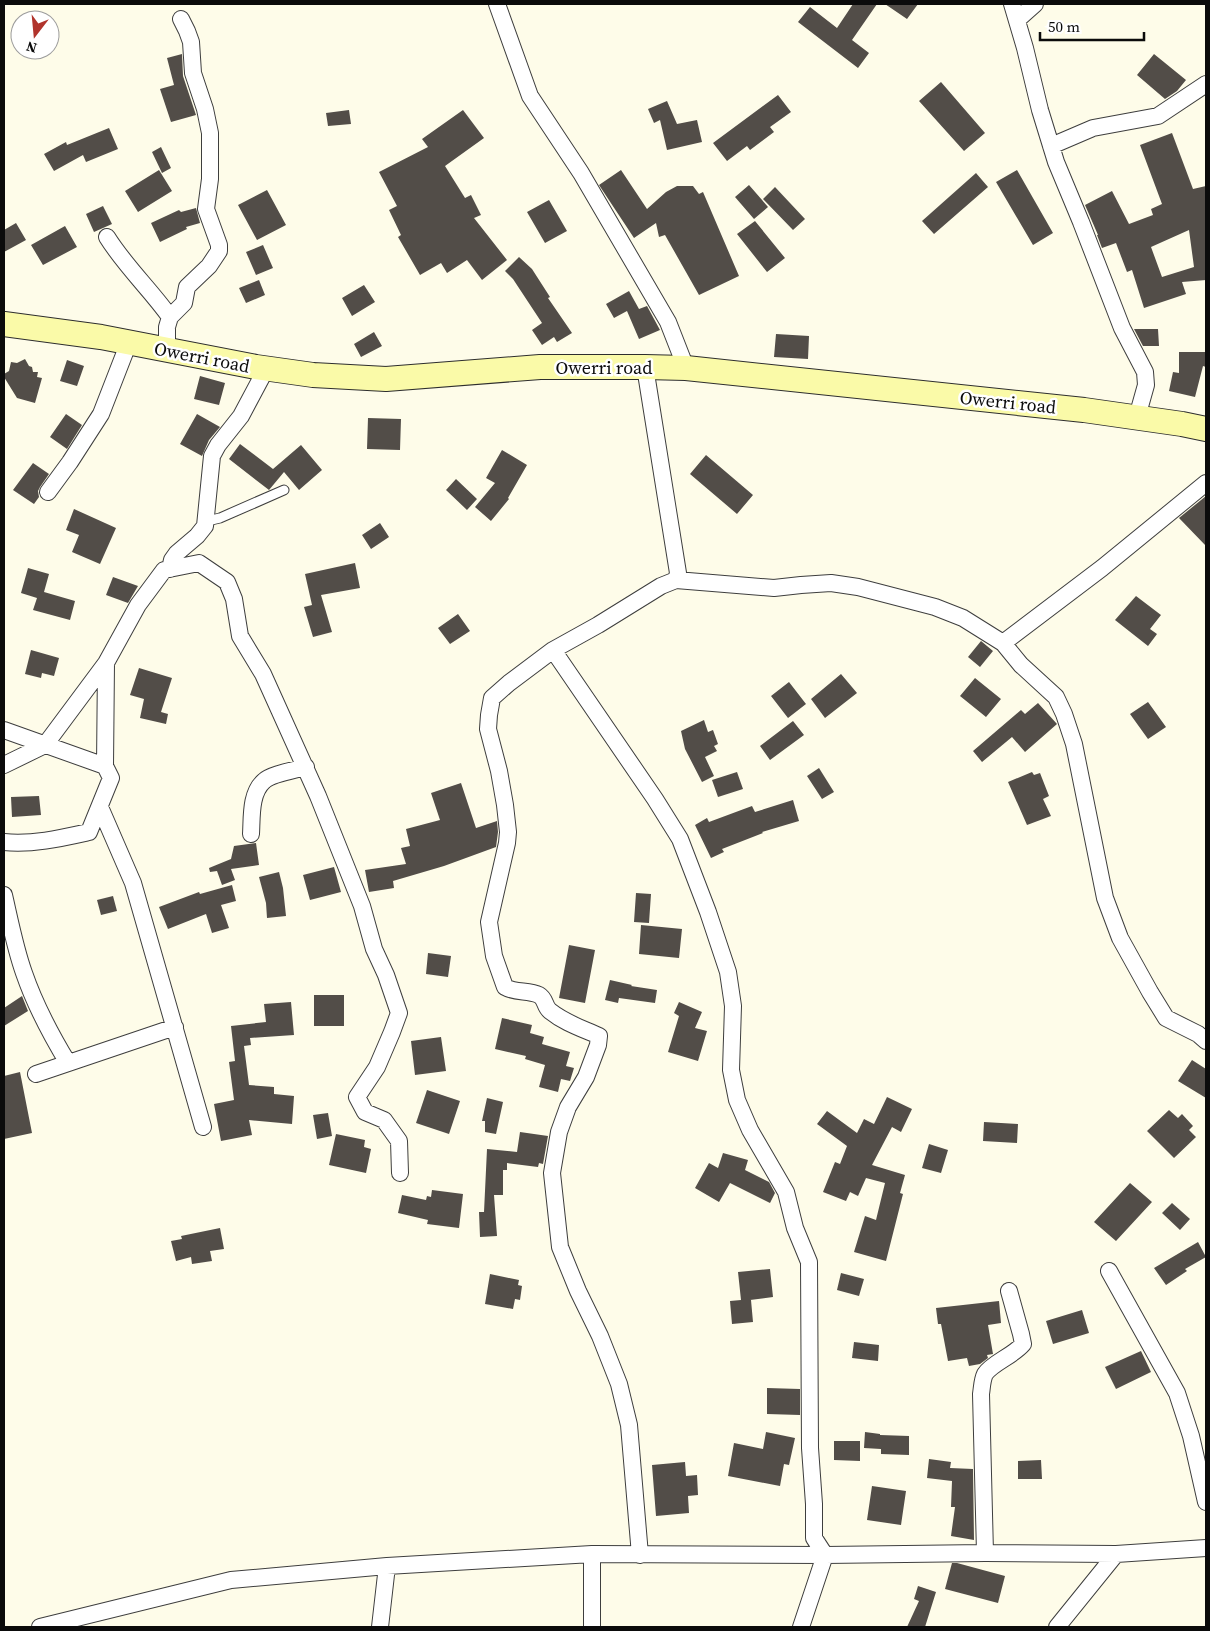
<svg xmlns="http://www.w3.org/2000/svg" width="1210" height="1631" viewBox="0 0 1210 1631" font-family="'Source Serif 4',serif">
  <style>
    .building { fill: #524d48; fill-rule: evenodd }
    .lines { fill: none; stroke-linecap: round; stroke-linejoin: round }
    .service-casing { stroke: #3e3e3e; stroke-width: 11 }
    .minor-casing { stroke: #3e3e3e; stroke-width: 18 }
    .secondary-casing { stroke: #2d2d2d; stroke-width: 26 }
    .service { stroke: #fff; stroke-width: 9 }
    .minor { stroke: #fff; stroke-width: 16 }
    .secondary { stroke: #fafaa8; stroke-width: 24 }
    .labels { text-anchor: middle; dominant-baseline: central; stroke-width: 5; stroke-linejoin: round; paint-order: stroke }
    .street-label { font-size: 18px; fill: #0b0b0b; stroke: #fff }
  </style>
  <rect width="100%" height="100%" fill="#fefce9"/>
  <path class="building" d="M853 4H877L852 40 869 53 858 68 798 22 810 7 837 28Z
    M885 4H918L907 19Z
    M182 54 183 76 196 115 171 122 160 89 174 85 167 58Z
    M1154 54 1186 80 1177 91 1165 99 1137 75Z
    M941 82 985 133 964 151 919 101Z
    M778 95 791 112 770 127 774 132 750 150 747 146 727 161 713 143Z
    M667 101 677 124 697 120 702 142 667 150 660 120 654 123 648 109Z
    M349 110 351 124 328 126 326 113Z
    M463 110 484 138 445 166 465 198 471 195 481 215 474 218 507 260 482 280 467 260 447 273 441 263 420 275 398 237 401 235 389 210 397 206 379 172 428 147 422 139Z
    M109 128 118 149 86 162 83 155 54 171 44 154 66 142 67 145Z
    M1172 133 1193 189 1206 186V280L1182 282 1186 294 1144 308 1132 270 1127 272 1116 243 1102 248 1097 235H1098L1085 205 1112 191 1129 224 1153 215 1151 209 1162 204 1140 145ZM1189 230 1194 267 1162 277 1151 247Z
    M161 147 171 168 162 173 152 152Z
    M159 170 172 191 138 212 125 191Z
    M621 170 647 209 666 192 677 186H693L699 194 703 192 739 276 699 295 665 235 659 237 656 223 634 238 599 185Z
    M1017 170 1053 233 1033 245 996 182Z
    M976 173 988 187 934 234 922 221Z
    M749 185 768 207 754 219 735 197Z
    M775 187 805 219 793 230 763 199Z
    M267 190 286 225 257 240 238 205Z
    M549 200 567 231 545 243 527 212Z
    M103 206 112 224 94 232 86 214Z
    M196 208 200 223 186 227 187 229 160 242 151 223 179 210 181 212Z
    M755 221 785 258 767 272 737 234Z
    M16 223 26 240 4 252V230Z
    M65 226 77 247 43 265 31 245Z
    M263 245 273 268 256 275 246 252Z
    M519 257 532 269 550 297 548 298 572 333 557 342 554 337 542 345 532 330 542 323 513 279 505 271Z
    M259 280 265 295 246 303 239 288Z
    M364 285 375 302 352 316 342 298Z
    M629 291 639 309 647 306 660 330 639 339 627 311 614 318 606 304Z
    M1134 329H1158L1159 346H1143Z
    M374 332 382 346 361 357 354 344Z
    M776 334 809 336 808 359 774 357Z
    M1179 352H1206V367L1203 366 1195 397 1169 391 1173 372 1179 373Z
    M25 359 29 366 32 367 33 372H38L37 377 42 378 35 403 17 398 4 377V374L9 371 11 362 17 363Z
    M67 360 84 366 77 386 60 381Z
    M200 376 225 383 219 405 194 399Z
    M66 414 82 425 67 449 50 437Z
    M197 414 220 427 209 440 202 456 180 444Z
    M368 418 401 419 400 450 367 449Z
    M240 444 273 469 301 445 322 470 299 490 284 472 269 490 229 459Z
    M502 450 527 465 508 498 509 499 491 521 475 507 495 483 486 478Z
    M706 455 753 495 737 514 690 474Z
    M33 463 49 474 40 487 38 491 39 497 34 504 13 490Z
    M456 479 477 499 467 510 446 490Z
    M1206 496V546L1179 518Z
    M74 509 116 528 100 564 72 552 79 535 66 530Z
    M380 523 389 537 371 549 362 535Z
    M355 563 360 588 321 595 332 632 313 637 304 607 312 605 305 574Z
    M28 568 49 574 44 592 75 601 70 620 33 610 37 598 21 593Z
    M113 577 138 586 128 603 106 595Z
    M1136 596 1161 615 1150 629 1157 634 1148 646 1115 620Z
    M458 614 470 631 450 644 438 628Z
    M981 641 993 651 980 667 968 657Z
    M31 650 59 658 54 676 42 673 41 678 25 674Z
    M139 668 172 678 161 712 168 714 166 724 140 718 144 699 130 695Z
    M841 674 857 693 825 718 811 699Z
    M975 678 1001 699 986 717 960 696Z
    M789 682 806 704 788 718 771 696Z
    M1148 702 1166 727 1148 739 1130 714Z
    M1038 703 1057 724 1025 752 1012 737 982 762 973 751 1021 710 1025 714Z
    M704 720 708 732 713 730 718 744 714 746 717 751 705 757 714 776 702 782 685 749 681 731Z
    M793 721 804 735 770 760 760 746Z
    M819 768 834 792 822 799 807 776Z
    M737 772 743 789 718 797 712 780Z
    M1032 772 1034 775 1040 773 1049 796 1043 799 1051 816 1027 825 1008 782Z
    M461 783 476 828 497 821 498 832 496 847 444 866 393 881 394 888 369 892 365 870 406 864 401 848 410 846 406 829 440 820 431 793Z
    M39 796 41 815 12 817 11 797Z
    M793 800 799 821 762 832 763 833 722 849 724 852 711 858 695 825 707 818 709 822 752 806 755 812Z
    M256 843 259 865 231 869 235 880 222 885 217 871 210 872 209 868 231 859 234 846Z
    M334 867 341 892 310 900 303 875Z
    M279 872 283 888 286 916 267 918 266 903 259 877Z
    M232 885 236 901 221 905 229 928 212 933 206 914 168 929 159 907 199 892 200 894Z
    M636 893 651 894 649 923 634 922Z
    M113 896 117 911 101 915 97 900Z
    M641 925 682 929 679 958 639 954Z
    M569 945 595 950 585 1003 559 998Z
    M428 953 451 956 448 977 426 974Z
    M610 980 632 985 631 986 657 990 655 1003 619 998 618 1003 605 1000Z
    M314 995H344V1026H314Z
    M22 996 28 1011 4 1026V1008Z
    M291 1002 294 1035 250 1038 251 1045 244 1046 249 1085 274 1087V1094L294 1096 292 1124 249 1120 252 1135 221 1141 214 1104 234 1100 229 1062 235 1061 231 1026 266 1022 264 1004Z
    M679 1002 702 1012 695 1028 707 1031 698 1061 668 1052 679 1016 674 1013Z
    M502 1018 532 1025 530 1033 544 1037 542 1044 570 1052 566 1066 574 1068 570 1081 561 1079 558 1092 539 1087 545 1065 525 1059 526 1056 495 1049Z
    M441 1037 446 1071 415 1075 411 1041Z
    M1192 1060 1206 1069V1098L1178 1081Z
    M20 1072 32 1133 4 1139V1076Z
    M427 1090 460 1101 449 1134 416 1123Z
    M887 1097 912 1109 901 1132 892 1127 872 1165 905 1175 900 1193 903 1194 886 1261 854 1252 865 1216 876 1220 885 1183 866 1178 858 1196 850 1192 846 1201 823 1192 835 1162 840 1164 847 1146 817 1124 827 1111 857 1133 864 1119 874 1124Z
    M487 1098 503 1102 496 1134 485 1132V1121H482Z
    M1169 1110 1178 1118 1182 1114 1193 1126 1189 1130 1196 1137 1174 1158 1147 1131Z
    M328 1113 332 1136 317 1139 313 1115Z
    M984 1122 1018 1124 1017 1143 983 1141Z
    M520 1132 548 1136 543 1164 539 1163 538 1167 507 1163V1170H503V1195H494L497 1236 480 1237 479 1212H484L487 1149 517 1152Z
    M336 1134 365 1140 364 1147 371 1149 366 1173 329 1165Z
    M929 1144 948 1150 941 1173 922 1168Z
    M723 1153 748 1160 745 1170 769 1182 775 1193 770 1203 730 1183 719 1202 695 1188 709 1163 718 1168Z
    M1130 1183 1152 1202 1116 1241 1094 1222Z
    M432 1190 463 1194 459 1228 427 1224 428 1220 398 1213 402 1195 426 1200 427 1196 431 1197Z
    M1172 1203 1190 1219 1180 1230 1162 1213Z
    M220 1228 224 1249 210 1251 212 1261 192 1264 191 1257 176 1261 171 1241 182 1239 181 1236Z
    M1198 1242 1206 1257 1185 1269 1187 1271 1166 1285 1154 1268Z
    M770 1269 773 1297 750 1300H751L753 1322 732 1324 730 1301 741 1300 738 1272Z
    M841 1273 864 1279 859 1296 837 1290Z
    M490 1274 519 1280 518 1285 522 1286 520 1300 515 1299 513 1309 485 1304Z
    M999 1301 1001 1323 988 1325 993 1354 987 1355 988 1358 980 1364 969 1366 967 1358 948 1361 941 1324H938L936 1308Z
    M1082 1310 1089 1333 1053 1344 1046 1321Z
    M854 1342 879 1345 878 1361 852 1358Z
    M1141 1351 1151 1372 1116 1389 1105 1367Z
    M767 1388 800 1389V1415L767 1414Z
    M766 1432 795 1438 789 1465 784 1464 780 1486 728 1476 734 1443 763 1449Z
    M865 1432 880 1434V1435L909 1436V1455L881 1454V1449L864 1448Z
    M834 1441H860V1461L834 1460Z
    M929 1459 951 1462 950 1468 973 1469 974 1540 951 1536 955 1507H951L952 1481 927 1478Z
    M1041 1460 1042 1479H1018V1461Z
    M685 1462 686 1476 697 1475 698 1495 688 1496 689 1513 656 1516 652 1465Z
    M872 1486 906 1491 901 1525 867 1520Z
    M952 1563H957L1005 1576 998 1603 945 1589Z
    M918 1586 936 1592 925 1627H907L919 1601 914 1599Z"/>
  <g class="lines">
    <defs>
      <path id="service" d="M207 521 220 518 284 490"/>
      <path id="minor" d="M497 4 530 96 581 173 668 322 686 368
        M1012 4 1025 48 1040 110 1056 162 1081 222 1122 328 1145 372 1146 385 1137 417
        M1017 20 1035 4
        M1051 146 1093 128 1158 116 1206 84
        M107 237C125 266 150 289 170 317
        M167 350V327L170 317 184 303 187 287 209 266 219 251V245L206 209 210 179V133L205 109 193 73 191 42 187 31 181 19
        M645 367 678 573 676 580 661 586 598 625 553 650 655 799 680 839 708 912 728 972 733 1006 731 1070 737 1100 750 1130 786 1192 795 1228 809 1262 810 1448 814 1504V1538L825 1555 801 1627
        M48 492 70 462 101 414 129 342
        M170 569 172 560 177 553 197 536 205 526 212 456 218 445 241 416 266 369
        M676 580 774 588 801 585 831 583 858 587 935 607 963 618 1003 643 1021 665 1056 697 1064 714 1074 744 1105 898 1120 938 1150 992 1166 1018 1198 1034 1206 1041
        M1003 643 1102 568 1206 483
        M553 650 509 683 492 698 489 715 488 729 499 771 505 805 508 832 507 843 489 922 494 956 505 987C515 993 529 990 539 995 546 999 544 1006 550 1011 565 1023 581 1028 599 1036L598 1045 586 1077 568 1107 559 1132 552 1173 560 1247 578 1291 600 1336 619 1384 629 1425 640 1555
        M4 730 105 766 111 778 89 832C62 838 32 845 4 842
        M4 765 45 745 106 663
        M105 766 106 663 138 605 164 570 199 563 227 582 234 599 240 636 263 674 318 796 362 906 374 949 386 975 399 1013 392 1032 377 1067 357 1097 365 1112 384 1120 399 1141 400 1173
        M100 807 133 883 203 1127
        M251 834C252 818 250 793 264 781 271 774 296 770 306 767
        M4 895C10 921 15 948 24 973 35 1005 51 1035 68 1063
        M36 1074 175 1027
        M1109 1271 1177 1393 1191 1436 1206 1502
        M985 1553 981 1394C982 1388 982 1380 985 1374 992 1363 1013 1356 1023 1344L1021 1334 1009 1291
        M40 1627 231 1580 387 1566 592 1554 825 1555 985 1553 1116 1554 1206 1548
        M380 1627 387 1566
        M592 1627V1554
        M1057 1627 1116 1554"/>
      <path id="secondary" d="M4 324 101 337 256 367 313 375 386 379 540 367H645L686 368 1084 410 1182 424 1206 429"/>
    </defs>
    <use href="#service" class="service-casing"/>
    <use href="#minor" class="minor-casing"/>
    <use href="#secondary" class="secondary-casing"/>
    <use href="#service" class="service"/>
    <use href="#minor" class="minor"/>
    <use href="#secondary" class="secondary"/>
  </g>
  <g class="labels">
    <g class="street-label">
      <text transform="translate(202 357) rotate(11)">Owerri road</text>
      <text x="604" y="367">Owerri road</text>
      <text transform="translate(1008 402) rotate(6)">Owerri road</text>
    </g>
  </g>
  <rect width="1210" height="1631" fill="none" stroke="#0b0b0b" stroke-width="10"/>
  <g transform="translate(35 35) rotate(196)"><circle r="24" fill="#ffffff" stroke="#9d9d9d"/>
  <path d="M0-4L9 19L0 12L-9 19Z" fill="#b1342c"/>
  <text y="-8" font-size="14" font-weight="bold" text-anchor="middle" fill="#0b0b0b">N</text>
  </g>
  <path d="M1040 32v8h104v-8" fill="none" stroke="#0b0b0b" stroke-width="2.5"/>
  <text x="1048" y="32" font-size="15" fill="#0b0b0b" stroke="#ffffff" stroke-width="4" paint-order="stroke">50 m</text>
</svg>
